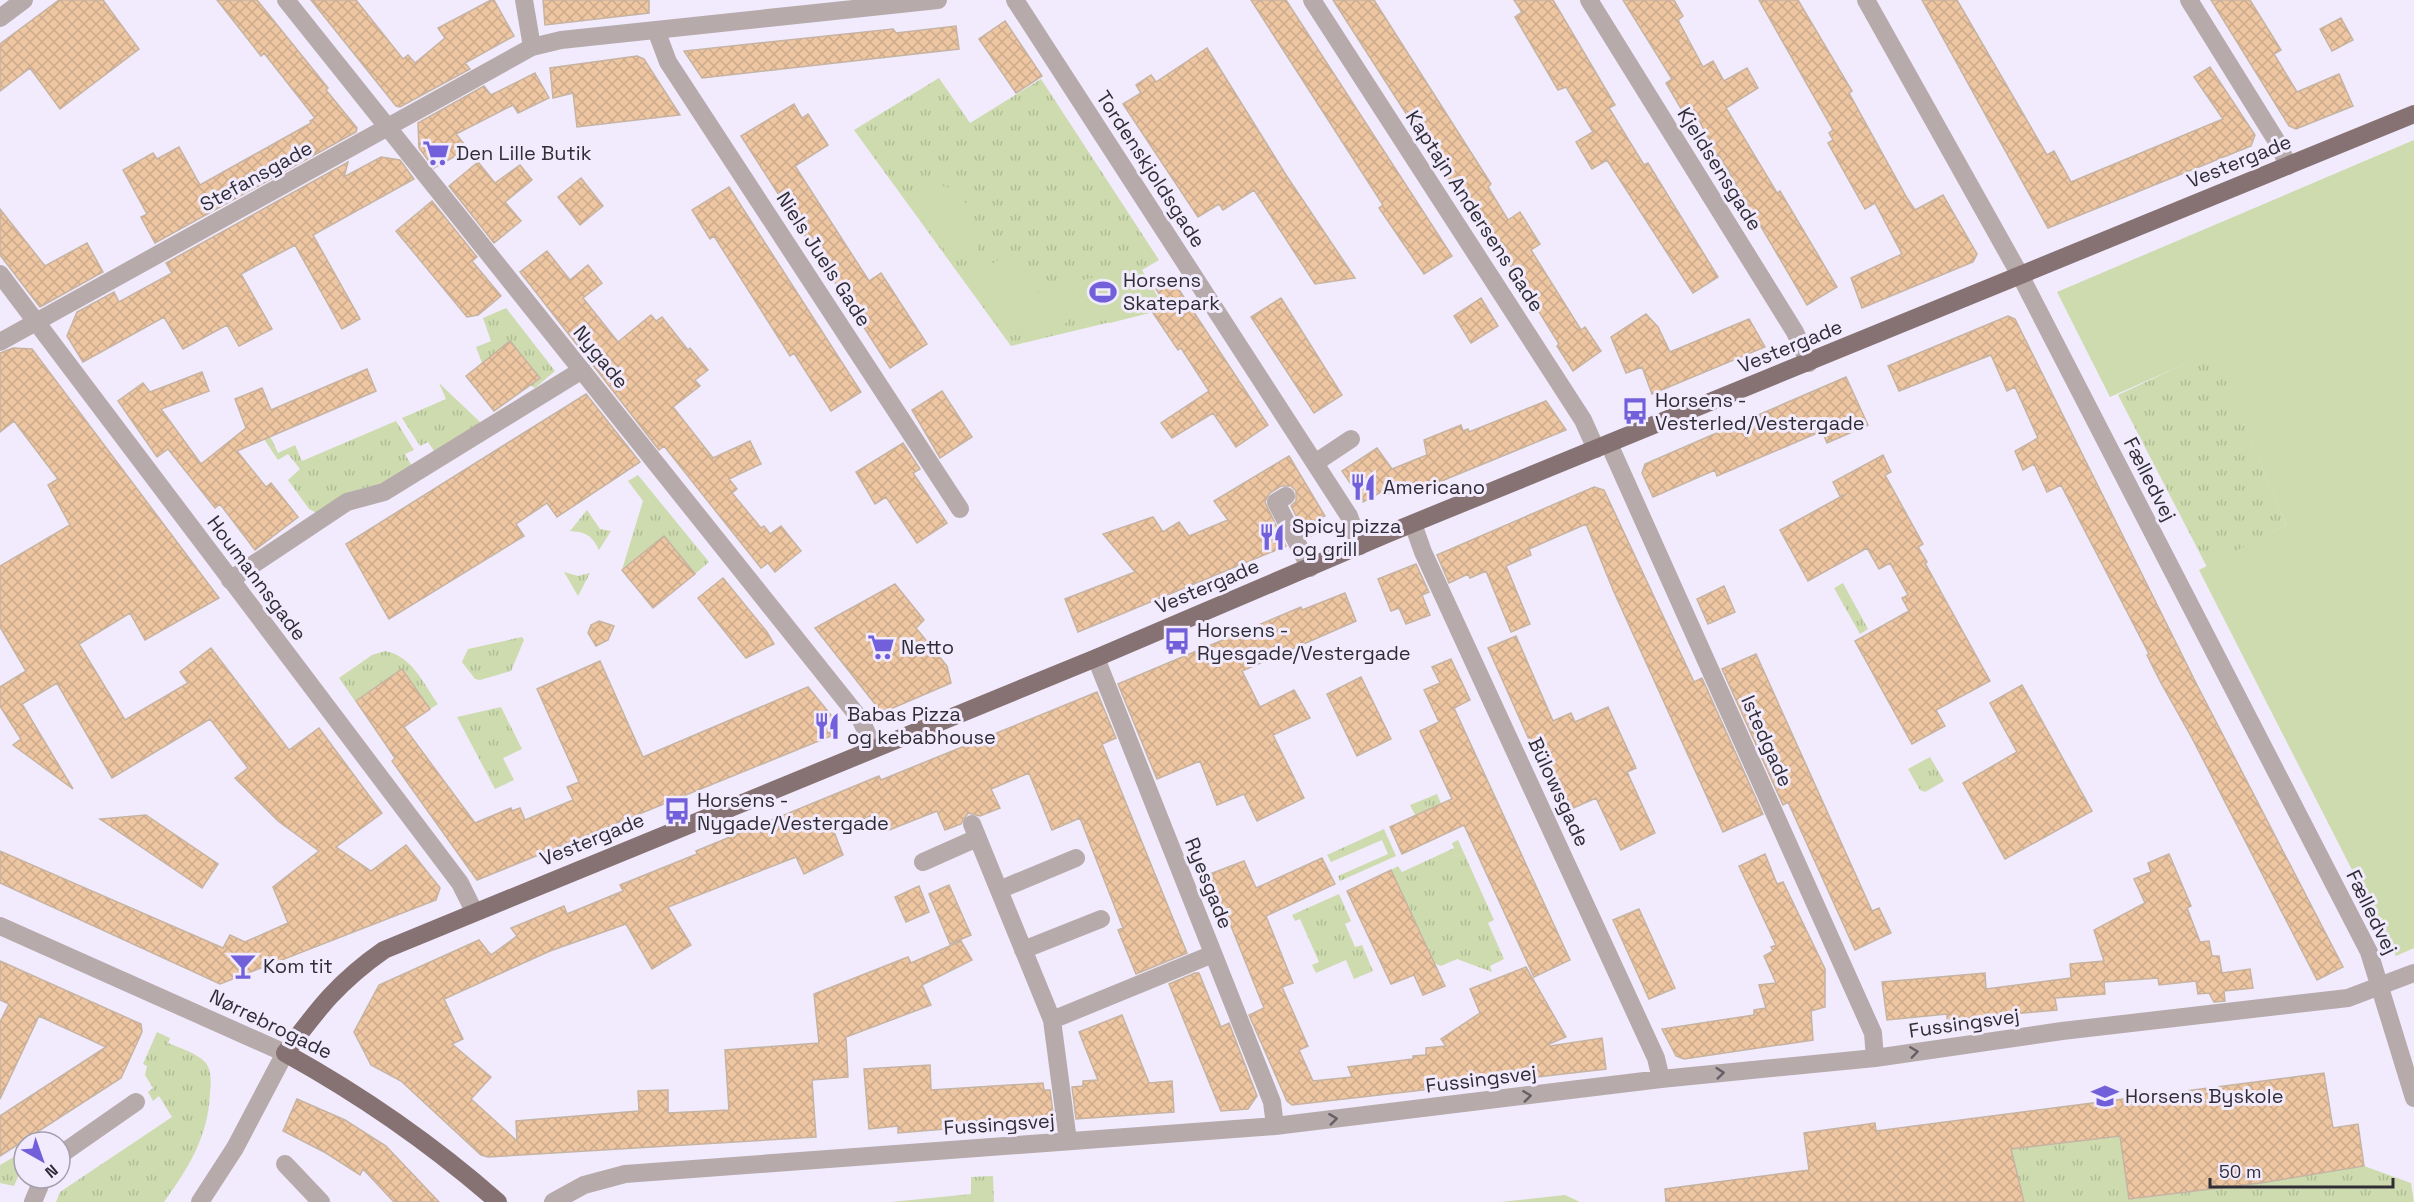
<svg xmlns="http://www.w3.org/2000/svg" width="2414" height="1202" viewBox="0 0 2414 1202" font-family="'Space Grotesk',sans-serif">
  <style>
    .grass { fill: url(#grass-tufts) }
    .garden { fill: #cddbae }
    .building { fill: url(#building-cross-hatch); stroke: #c6b3a2; stroke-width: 1.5 }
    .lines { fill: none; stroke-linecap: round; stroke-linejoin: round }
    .minor { stroke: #b7aaab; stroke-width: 18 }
    .major { stroke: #877273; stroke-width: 18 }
    .oneway { stroke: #665f65 }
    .labels { text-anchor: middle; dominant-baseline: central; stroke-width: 6; stroke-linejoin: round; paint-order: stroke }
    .poi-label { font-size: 20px; fill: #302d36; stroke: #f1ebfd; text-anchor: start }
    .street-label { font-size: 20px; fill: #302d36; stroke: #f1ebfd }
  </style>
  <defs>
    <pattern id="grass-tufts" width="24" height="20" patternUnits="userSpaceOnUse" patternTransform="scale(1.5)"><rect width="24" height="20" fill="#cddbae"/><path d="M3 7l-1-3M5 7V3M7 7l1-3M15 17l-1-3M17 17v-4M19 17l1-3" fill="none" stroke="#b0bc96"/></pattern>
    <pattern id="building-cross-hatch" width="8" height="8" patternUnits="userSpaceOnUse" patternTransform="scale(1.5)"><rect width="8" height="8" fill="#eec6a2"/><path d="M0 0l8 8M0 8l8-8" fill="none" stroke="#ccaa8c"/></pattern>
  </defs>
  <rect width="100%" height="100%" fill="#f1ebfd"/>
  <path class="grass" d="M939 78 970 123 1041 79 1159 260 1142 270 1165 309 1011 346 854 130Z
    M506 308 555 371 535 388 482 363 476 347 491 341 483 318Z
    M2214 350 2286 525 2207 567 2118 395Z
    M439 383 480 422 479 428 436 454 428 442 420 446 402 418 446 399Z
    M396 421 414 450 405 454 413 468 319 514 309 509 288 480 300 469 288 454 278 460 264 439 270 436 278 453 295 445 302 461Z
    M638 475 709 562 695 574 622 570 643 501 628 481Z
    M587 510 600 529 611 531 599 550C592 535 585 532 570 531Z
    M564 572 578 576 590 573 578 596Z
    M1843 583 1868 629 1860 634 1834 588Z
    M522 637 524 640 511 671 480 680 475 679 462 662 468 649Z
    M385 651C412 656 423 683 438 704L430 709 402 669 355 701 339 678 372 655Z
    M501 707 522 749 503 758 514 780 495 789 457 717Z
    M1930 757 1944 781 1925 792 1920 790 1908 769Z
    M1437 794 1445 813 1439 815 1434 807 1415 815 1410 805Z
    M1384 829 1396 856 1340 881 1338 876 1388 854 1382 840 1331 862 1327 855Z
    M1458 840 1494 920 1488 923 1504 959 1490 966 1492 972 1457 959 1441 966 1413 955 1428 948 1391 870 1398 866 1402 872 1454 848 1452 843Z
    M1339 894 1351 921 1345 924 1355 947 1362 945 1373 971 1354 979 1346 960 1316 973 1312 965 1319 962 1300 919 1295 921 1292 915Z
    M157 1032 170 1038 168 1043C180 1048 196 1053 205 1062 212 1070 211 1083 210 1093 208 1137 189 1167 164 1202H56L60 1192 172 1117 159 1096 153 1101 148 1092 153 1088 145 1075 147 1066 143 1064Z
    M2129 1135 2130 1199 2260 1183 2364 1166 2411 1183 2414 1202H2024L2011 1149Z
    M24 1151V1163L14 1186 0 1183V1165Z
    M993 1176 994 1202H891L971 1194V1177Z
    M1565 1195 1580 1202H1501Z"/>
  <path class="garden" d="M2414 140V948L2396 956 2199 570 2286 525 2214 351 2110 397 2057 292Z
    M932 183C939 185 949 187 955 191 972 204 983 240 976 259L958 257 952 260 915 209Z
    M1011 252 1042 298 1071 278 1078 281 1112 273 1115 276 1141 270 1165 309 1110 323 1091 313 1069 319 1062 327 1010 336 1003 333 972 281 976 274Z"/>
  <path class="building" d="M59 0H103L139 49 60 109 30 68 0 91V44Z
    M217 0H257L328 88 326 90 357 128 356 132 155 243 141 217 147 214 123 170 153 153 157 159 179 147 200 185 311 123 310 121 315 118 264 53 261 56Z
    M311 0H356L403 59 408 55 415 63 445 38 438 28 491 0H494L514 36 465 63 470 69 400 107 396 106Z
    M543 0H649V13L545 25Z
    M1251 0H1286L1452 256 1424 274 1379 208 1383 205Z
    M1333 0H1374L1491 184 1488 187 1508 220 1520 212 1540 244 1531 250 1581 330 1585 327 1601 351 1573 371 1557 346 1559 344 1469 199 1463 202Z
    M1514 0H1553L1615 105 1609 108 1644 165 1648 163 1718 277 1693 293 1607 160 1592 169 1576 142 1593 132 1566 87 1558 90 1515 17 1522 12Z
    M1623 0H1674L1683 16 1678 20 1703 67 1713 61 1724 81 1747 68 1758 88 1726 108 1777 193 1780 191 1837 287 1807 305 1719 155 1717 156 1692 106 1683 112 1666 83 1672 79Z
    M1759 0H1798L1852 91 1849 93 1907 198 1915 210 1943 195 1977 254 1973 262 1862 308 1851 278 1902 254 1875 203 1865 209 1828 143 1833 140 1829 133 1833 130Z
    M1922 0H1957L2047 155 2054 151 2071 182 2223 119 2194 77 2210 67 2255 135 2251 146 2048 228Z
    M2211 0H2250L2281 50 2274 54 2297 92 2339 74 2353 106 2296 129 2289 126Z
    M2341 18 2353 40 2332 51 2320 29Z
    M1005 21 1042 76 1016 93 979 39Z
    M956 26 959 49 702 78 684 51 893 29 896 33Z
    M1207 48 1286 175 1355 278 1315 284 1254 190 1223 210 1219 204 1198 217 1123 104 1141 93 1136 85 1151 75 1156 82Z
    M637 56 644 59 680 115 577 127 573 93 553 98 550 68Z
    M535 73 549 98 518 113 513 105 456 134 468 149 434 168 419 148 418 123 484 86 491 95Z
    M794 104 802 118 808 114 828 145 795 166 869 281 881 273 927 344 890 368 741 136Z
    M381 157 400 160 414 179 313 235 360 319 342 329 295 245 241 274 272 329 239 346 227 325 183 349 164 317 83 362 67 336 77 312 114 292 119 302 172 273 166 263 348 162 344 177Z
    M478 162 495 183 520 165 532 180 505 202 521 221 494 243 449 186Z
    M581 178 603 206 580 225 558 197Z
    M729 187 861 392 831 411 794 353 790 356 714 236 710 239 692 210Z
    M432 201 477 257 472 261 501 296 478 315 467 317 396 231Z
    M0 209 45 266 87 243 103 272 40 307 0 255Z
    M547 251 570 280 588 265 602 283 583 298 618 342 651 315 656 321 662 317 688 350 690 348 708 370 695 380 700 386 673 407 713 458 750 441 761 464 729 479 737 489 732 493 761 528 764 526 770 534 781 526 801 551 775 572 768 563 761 568 664 446 659 450 520 272Z
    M1172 279 1268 425 1236 447 1213 413 1172 438 1161 423 1209 391 1181 348 1178 350 1153 313 1169 309 1156 289Z
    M1281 298 1342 395 1314 413 1251 317Z
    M1481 298 1498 326 1471 343 1454 316Z
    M1646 314 1658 327 1670 352 1749 319 1765 347 1652 394 1642 367 1626 373 1611 337Z
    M2008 316 2015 319 2197 685 2343 967 2317 980 2192 738 2161 683 2147 655 2149 654 2061 485 2047 492 2034 464 2023 470 2015 451 2038 438 2015 387 2007 391 1991 355 1899 391 1888 366Z
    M510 341 540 378 494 411 466 376Z
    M13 348 32 349 219 598 145 640 130 613 79 644 125 720 188 683 180 672 211 648 289 750 319 728 382 813 336 847 371 871 406 845 440 888 436 900 220 984 0 883V851L223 948 230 935 245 942 288 923 273 887 319 851 278 821 235 778 248 768 210 719 112 778 57 683 22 704 73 789 13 745 21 739 0 706V687L26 671 0 627V566L70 525 48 485 58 479 14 421 0 432V353Z
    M367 369 376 391 237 451 266 487 271 483 298 517 255 550 220 504 215 508 168 449 157 457 118 401 143 383 150 392 202 372 209 391 161 409 201 464 246 428 235 399 262 388 271 410Z
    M1846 377 1868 425 1827 443 1822 431 1717 476 1715 470 1653 497 1642 473 1645 464Z
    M942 391 972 437 940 458 912 410Z
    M586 394 640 462 557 517 547 503 516 524 524 536 389 619 346 544Z
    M1546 401 1566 430 1405 496 1401 487 1386 495 1383 491 1363 502 1342 471 1377 448 1392 469 1427 455 1424 440 1461 425 1463 431 1468 429 1469 432Z
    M903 443 920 469 913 473 947 523 917 543 886 497 875 504 856 472Z
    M1883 455 1891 472 1885 475 1923 544 1918 547 1927 562 1925 563 1990 681 1936 710 1945 726 1912 744 1855 641 1909 611 1902 598 1908 595 1890 563 1879 569 1867 548 1808 581 1780 530 1844 495 1840 496 1833 482Z
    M1289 456 1325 516 1315 520 1320 532 1307 537 1291 506 1296 501V491L1291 486H1281L1270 493 1265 502 1286 546 1078 632 1065 599 1135 572 1103 534 1153 517 1163 532 1179 522 1189 536 1228 520 1214 501Z
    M1594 487 1604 490 1694 682 1702 678 1763 814 1723 832 1614 592 1586 524 1529 549 1531 555 1506 566 1530 624 1511 632 1486 571 1470 578 1468 574 1449 583 1437 555Z
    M664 536 695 574 653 608 622 570Z
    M1416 564 1429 592 1422 595 1430 615 1406 624 1399 608 1391 611 1378 579Z
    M723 578 767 632 774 644 746 658 698 598Z
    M895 584 924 620 916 628 947 666 951 683 886 711 879 709 815 628Z
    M1724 586 1735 612 1708 624 1697 599Z
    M1345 593 1356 621 1242 671 1260 707 1294 690 1310 718 1273 735 1304 798 1257 821 1244 794 1217 805 1200 761 1157 779 1118 684 1301 607 1302 610Z
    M599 621 614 626 608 640 596 646 588 633 591 625Z
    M1516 636 1553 721 1571 713 1575 722 1608 707 1636 768 1627 772 1655 833 1621 850 1596 798 1562 813 1488 648Z
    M1756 654 1872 911 1879 908 1891 933 1855 950 1788 802 1783 805 1722 669Z
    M1451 659 1470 700 1454 708 1570 960 1534 977 1464 825 1402 854 1390 827 1452 799 1420 731 1439 722 1424 690 1440 683 1432 667Z
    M600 661 643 757 808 687 839 725 836 734 477 880 392 761 395 758 356 701 402 669 430 709 404 727 475 823 511 808 512 811 520 808 525 820 573 800 567 787 579 782 537 689Z
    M1361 677 1391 739 1357 756 1327 694Z
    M2022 685 2092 811 2005 859 1963 783 2017 752 1990 703Z
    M1097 692 1116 738 1102 744 1187 953 1136 974 1118 930 1123 928 1080 818 1052 830 1029 773 991 789 1000 808 980 816 968 813 961 824 945 830 937 811 884 832 877 813 834 832 843 855 804 874 796 857 668 907 691 945 652 969 626 924 550 951 444 999 463 1039 452 1044 491 1077 471 1099 517 1141 516 1121 639 1111 638 1091 668 1090V1113L729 1110 725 1050 819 1043 814 994 908 957 911 963 961 941 972 960 922 985 931 1005 846 1037 848 1077 812 1080 816 1137 488 1157 481 1155 401 1081 371 1065 354 1032 379 985 479 940 491 955 517 936 511 928 564 906 567 914 623 891 620 885 697 854 696 851 879 776 881 780Z
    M146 815 218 864 202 888 100 819Z
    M1765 854 1777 884 1783 882 1825 969V1007L1811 1011 1813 1040 1684 1059 1676 1056 1662 1029 1754 1015V1010L1766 1008 1759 985 1776 983 1764 956 1773 951 1771 947 1776 945 1739 866Z
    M2169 854 2191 906 2187 908 2200 942 2209 941 2212 956H2219L2222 973 2250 969 2253 988 2224 991 2225 1001 2214 1002 2209 993 2198 994 2196 981 2159 985 2158 978 2104 982 2105 994 2055 998 2057 1010 1947 1020V1014L1887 1020 1882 982 1985 973 1986 989 2071 978 2070 964 2104 961 2094 930 2145 903 2134 879 2151 872 2148 863Z
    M1322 858 1335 884 1266 916 1293 983 1282 987 1308 1046 1299 1050 1313 1081 1352 1077 1348 1067 1413 1059V1056L1426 1055V1048L1446 1046 1441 1039 1480 1013 1470 989 1526 967 1566 1037 1549 1044 1550 1046 1602 1038 1606 1069 1292 1105 1287 1101 1249 1015 1264 1008 1210 874 1244 861 1256 888Z
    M1391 870 1445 986 1423 995 1414 975 1391 984 1347 891Z
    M949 885 971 935 950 944 929 894Z
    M919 886 929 912 906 922 895 897Z
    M1639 909 1675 988 1649 999 1613 920Z
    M0 961 141 1024 142 1032 121 1078 0 1156V1116L106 1047 39 1016 0 1099V1022L9 1004 0 1000Z
    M1195 973H1199L1221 1027 1229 1023 1257 1096 1248 1109 1221 1111 1169 984Z
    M1122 1015 1149 1083 1172 1081 1174 1112 1076 1119 1072 1087 1083 1086V1081L1098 1080 1079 1032Z
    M930 1065 931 1090 1043 1083 1044 1090H1050L1054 1120 898 1133V1126L869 1129 864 1069Z
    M2324 1073 2333 1128 2358 1124 2364 1166 2260 1183 2129 1199 2120 1136 2011 1149 2024 1202H1666L1665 1189 1809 1170 1804 1133 1875 1123 1876 1131Z
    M297 1099 345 1120 386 1146 439 1202H394L363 1169 360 1175 326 1153 283 1131Z"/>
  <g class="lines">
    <path class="minor" d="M286 0 861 720 873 747
      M524 0 532 47
      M1015 0 1349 516 1360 546
      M1312 0 1583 420 1596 449
      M1589 0 1795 332 1809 363
      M1866 0 2020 275 2369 952 2414 1098
      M2189 0 2279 145 2288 166
      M0 18 24 0
      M656 30 668 62 960 509
      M0 274 460 883 474 911
      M0 342 532 47 561 40 938 0
      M1609 444 1873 1033 1875 1058
      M1315 463 1351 439
      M1286 496 1276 502 1310 568
      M1413 524 1423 552 1656 1058 1661 1079
      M230 580 347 502 384 492 582 370
      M1096 658 1272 1102 1275 1126
      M972 824 1052 1020
      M923 862 977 838
      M999 890 1076 858
      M0 926 285 1053 235 1148 200 1202
      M1023 950 1101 919
      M1068 1141 1052 1020 1213 954
      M60 1155 136 1102
      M285 1164 321 1202
      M33 1202 43 1178
      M553 1202 584 1185 625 1174 1275 1126 1661 1079 1875 1058 2062 1031 2348 998 2414 973"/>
    <path class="major" d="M498 1202C432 1144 361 1095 285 1053 318 1009 338 982 384 950L1096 658 1387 534 2414 114"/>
  </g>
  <defs><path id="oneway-chevron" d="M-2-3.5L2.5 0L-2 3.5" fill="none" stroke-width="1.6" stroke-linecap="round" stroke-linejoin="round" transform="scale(1.5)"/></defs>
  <g class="oneway">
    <use href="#oneway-chevron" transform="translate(1914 1052) rotate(-8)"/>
    <use href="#oneway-chevron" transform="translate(1720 1073) rotate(-6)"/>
    <use href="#oneway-chevron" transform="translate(1527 1096) rotate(-7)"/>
    <use href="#oneway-chevron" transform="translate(1333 1119) rotate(-7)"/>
  </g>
  <defs>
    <symbol id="supermarket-bare" viewBox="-9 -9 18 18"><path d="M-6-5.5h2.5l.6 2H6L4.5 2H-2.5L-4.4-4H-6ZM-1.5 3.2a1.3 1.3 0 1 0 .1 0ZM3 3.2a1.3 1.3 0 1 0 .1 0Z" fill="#7260da" stroke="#f1ebfd" stroke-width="2.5" paint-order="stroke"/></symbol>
    <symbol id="stadium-bare" viewBox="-9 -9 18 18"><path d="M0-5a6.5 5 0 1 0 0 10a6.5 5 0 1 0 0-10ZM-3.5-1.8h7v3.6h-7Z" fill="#7260da" stroke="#f1ebfd" stroke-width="2.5" paint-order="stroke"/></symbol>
    <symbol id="bus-bare" viewBox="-9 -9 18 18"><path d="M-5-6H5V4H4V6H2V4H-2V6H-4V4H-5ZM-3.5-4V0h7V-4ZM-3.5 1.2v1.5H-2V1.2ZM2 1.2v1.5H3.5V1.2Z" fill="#7260da" stroke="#f1ebfd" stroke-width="2.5" paint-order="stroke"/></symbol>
    <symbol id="restaurant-bare" viewBox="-9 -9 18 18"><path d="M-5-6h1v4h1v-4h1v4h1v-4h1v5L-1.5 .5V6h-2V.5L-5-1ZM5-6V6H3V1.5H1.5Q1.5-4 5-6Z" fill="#7260da" stroke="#f1ebfd" stroke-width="2.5" paint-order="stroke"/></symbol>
    <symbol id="bar-bare" viewBox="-9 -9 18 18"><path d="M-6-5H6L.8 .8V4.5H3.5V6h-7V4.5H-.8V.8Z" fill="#7260da" stroke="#f1ebfd" stroke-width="2.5" paint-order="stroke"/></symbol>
    <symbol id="school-bare" viewBox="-9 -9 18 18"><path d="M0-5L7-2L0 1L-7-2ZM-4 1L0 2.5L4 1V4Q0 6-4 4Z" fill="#7260da" stroke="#f1ebfd" stroke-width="2.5" paint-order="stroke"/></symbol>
  </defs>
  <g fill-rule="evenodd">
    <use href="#supermarket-bare" x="417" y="134" width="38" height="38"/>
    <use href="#stadium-bare" x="1084" y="273" width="38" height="38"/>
    <use href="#bus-bare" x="1616" y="392" width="38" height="38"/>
    <use href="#restaurant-bare" x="1344" y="468" width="38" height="38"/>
    <use href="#restaurant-bare" x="1253" y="518" width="38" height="38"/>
    <use href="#bus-bare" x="1158" y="622" width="38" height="38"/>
    <use href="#supermarket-bare" x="862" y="628" width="38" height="38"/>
    <use href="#restaurant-bare" x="808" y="707" width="38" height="38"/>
    <use href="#bus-bare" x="658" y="792" width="38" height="38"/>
    <use href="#bar-bare" x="224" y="947" width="38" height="38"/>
    <use href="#school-bare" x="2086" y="1077" width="38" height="38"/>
  </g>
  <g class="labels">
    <g class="poi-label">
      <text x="456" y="153">Den Lille Butik</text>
      <text x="1123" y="280">Horsens<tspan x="1123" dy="23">Skatepark</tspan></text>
      <text x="1655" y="400">Horsens -<tspan x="1655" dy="23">Vesterled/Vestergade</tspan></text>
      <text x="1383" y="487">Americano</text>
      <text x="1292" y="526">Spicy pizza<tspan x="1292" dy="23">og grill</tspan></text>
      <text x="1197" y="630">Horsens -<tspan x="1197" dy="23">Ryesgade/Vestergade</tspan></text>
      <text x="901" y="647">Netto</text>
      <text x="847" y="714">Babas Pizza<tspan x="847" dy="23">og kebabhouse</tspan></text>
      <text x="697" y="800">Horsens -<tspan x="697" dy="23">Nygade/Vestergade</tspan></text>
      <text x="263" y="966">Kom tit</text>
      <text x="2125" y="1096">Horsens Byskole</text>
    </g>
    <g class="street-label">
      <text transform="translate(2239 161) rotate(-22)">Vestergade</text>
      <text transform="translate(1151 169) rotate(57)">Tordenskjoldsgade</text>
      <text transform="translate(1720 169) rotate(58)">Kjeldsensgade</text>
      <text transform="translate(256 176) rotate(-29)">Stefansgade</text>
      <text transform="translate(1475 211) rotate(57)">Kaptajn Andersens Gade</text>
      <text transform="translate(824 259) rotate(57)">Niels Juels Gade</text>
      <text transform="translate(1790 346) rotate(-22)">Vestergade</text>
      <text transform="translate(601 357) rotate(51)">Nygade</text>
      <text transform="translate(2150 479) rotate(63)">Fælledvej</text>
      <text transform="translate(257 578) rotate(53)">Houmannsgade</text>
      <text transform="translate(1207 586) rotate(-23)">Vestergade</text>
      <text transform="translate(1767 741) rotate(66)">Istedgade</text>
      <text transform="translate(1559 792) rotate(65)">Bülowsgade</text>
      <text transform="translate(592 839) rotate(-22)">Vestergade</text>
      <text transform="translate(1209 883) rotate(68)">Ryesgade</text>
      <text transform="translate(2372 912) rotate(64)">Fælledvej</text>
      <text transform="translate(1964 1023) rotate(-8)">Fussingsvej</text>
      <text transform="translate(271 1024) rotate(26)">Nørrebrogade</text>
      <text transform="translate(1481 1079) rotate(-7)">Fussingsvej</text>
      <text transform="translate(999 1124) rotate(-4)">Fussingsvej</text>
    </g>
  </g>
  <g transform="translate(42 1160) rotate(140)"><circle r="28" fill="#f1ebfd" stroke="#a49fad" stroke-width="1.5"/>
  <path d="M0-4.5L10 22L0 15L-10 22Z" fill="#7260da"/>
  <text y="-9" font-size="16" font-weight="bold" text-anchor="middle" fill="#302d36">N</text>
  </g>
  <path d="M2210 1178v9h183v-9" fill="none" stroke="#302d36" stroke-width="3"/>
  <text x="2219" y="1178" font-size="18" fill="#302d36" stroke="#f1ebfd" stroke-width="4.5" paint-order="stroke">50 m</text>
</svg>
